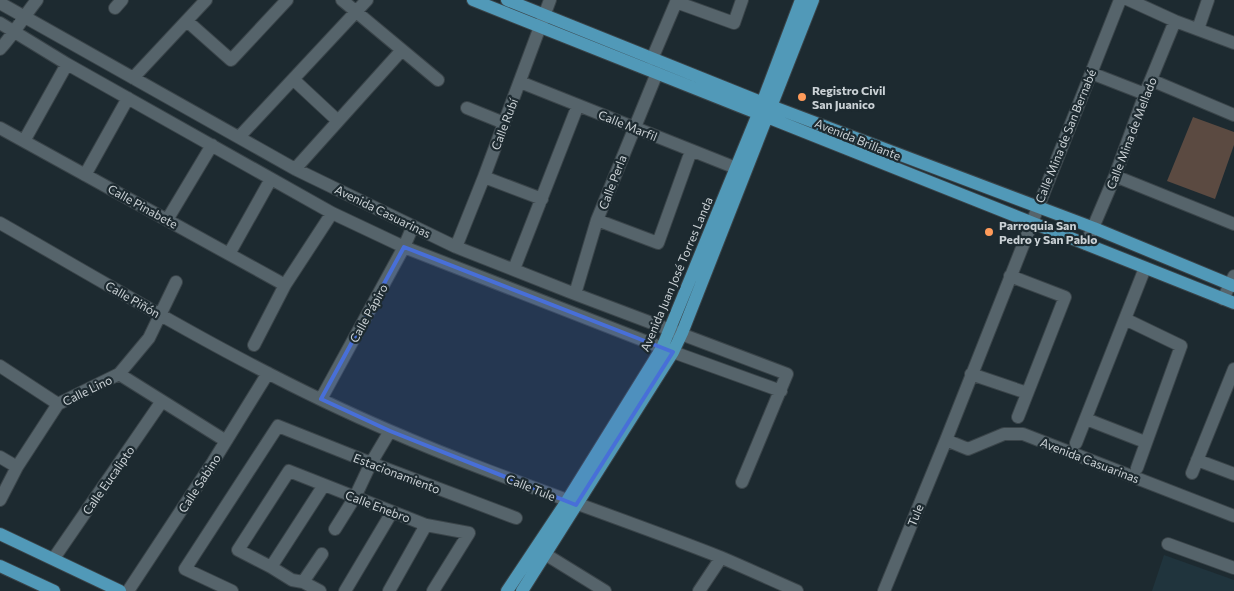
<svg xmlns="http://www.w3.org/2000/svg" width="1234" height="591" viewBox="0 0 1234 591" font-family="Commissioner,sans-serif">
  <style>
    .built { fill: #20343d }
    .green { fill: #5b4a41 }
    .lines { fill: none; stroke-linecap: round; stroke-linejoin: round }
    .minor-casing { stroke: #3a4449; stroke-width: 14 }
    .major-casing { stroke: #3a4449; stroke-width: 14 }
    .minor { stroke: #56646b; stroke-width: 12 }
    .major { stroke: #5199b8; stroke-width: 12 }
    .marked { fill: #486fd8; fill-opacity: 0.2; stroke: #486fd8; stroke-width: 4; stroke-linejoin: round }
    .poi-dot { fill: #ff9b5a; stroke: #1d2a30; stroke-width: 2 }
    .labels { text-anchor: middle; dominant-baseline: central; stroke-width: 4.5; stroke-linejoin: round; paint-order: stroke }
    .poi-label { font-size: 12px; font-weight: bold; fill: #cbd2d6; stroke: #1d2a30; text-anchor: start }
    .street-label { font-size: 12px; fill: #cbd2d6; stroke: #1d2a30 }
  </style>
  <rect width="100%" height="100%" fill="#1d2a30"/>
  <path class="built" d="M1164 555 1234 580V591H1152Z"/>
  <path class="green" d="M1193 117 1234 132V145L1215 199 1167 181Z"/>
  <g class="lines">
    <defs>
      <path id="minor" d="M342 0 438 80
        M1129 0 1175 21 1234 43
        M676 2 734 23 742 0
        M0 3 295 169 456 247 575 294 787 374 742 482
        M115 8 122 0
        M187 21 231 60 287 0
        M0 23 67 64 332 213 404 247 673 352 781 391
        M1198 29 1208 0
        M0 49C14 34 24 16 37 0
        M652 59 677 0
        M1091 73 1145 94
        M133 78 206 0
        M294 80 338 121
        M1151 80 1234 115
        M520 82 736 168
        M467 108 504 123
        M0 128 285 285
        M239 137 367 0
        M24 141 67 64
        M295 169 402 50
        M85 175 128 98
        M1115 176 1234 224
        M484 177 542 199
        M167 220 212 145
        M597 220 658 243 691 151
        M0 223C128 296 254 373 390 431 498 478 611 514 720 557 746 568 772 580 797 591
        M1086 244 1115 176 1145 94 1175 21
        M456 247 484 177 550 0
        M229 254 271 179
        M514 269 578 105
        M1010 276 1065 297 1018 417
        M575 294 597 220 657 73
        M1223 299 1234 276
        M1125 319 1181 346 1137 468
        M254 345 285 285 332 213
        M0 366 58 404
        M119 374 226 441
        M971 374 1027 393
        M321 399 404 247 413 226
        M1086 419 1145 442
        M946 440 968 449 1004 434H1023L1234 516
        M1076 443 1145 268
        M0 457 17 467
        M1197 460 1234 474
        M1192 473 1234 369
        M0 500 17 467 58 404 119 374 149 338 176 282
        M335 529 355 497 371 463 390 431
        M1168 544 1234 568
        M545 554 605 591
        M54 558 162 401
        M271 567 324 485
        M303 582 322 554
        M128 591 213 462 268 373
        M232 591 185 569 278 426 371 463 516 518
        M320 591 303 582 292 580 271 567 238 550 289 471 426 525 469 533 433 591
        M345 591 392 512
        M389 591 426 525
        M699 591 721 558
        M884 591 946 440 1120 0"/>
      <path id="major" d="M473 0 1234 303
        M507 0 771 106 1094 228 1234 286
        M0 534 120 591
        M0 566 54 591
        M507 591 567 501 662 348 758 114 801 0
        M522 591 673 352 682 333 813 0"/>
    </defs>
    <use href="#minor" class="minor-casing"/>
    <use href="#major" class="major-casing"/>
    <use href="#minor" class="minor"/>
    <use href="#major" class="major"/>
  </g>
  <path class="marked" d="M404 247 673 352 576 505 390 431 321 399Z"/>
  <g class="poi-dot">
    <circle cx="802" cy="97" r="5"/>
    <circle cx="989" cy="232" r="5"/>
  </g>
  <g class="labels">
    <g class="poi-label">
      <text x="812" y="90">Registro Civil<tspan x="812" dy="14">San Juanico</tspan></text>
      <text x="999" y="225">Parroquia San<tspan x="999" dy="14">Pedro y San Pablo</tspan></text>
    </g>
    <g class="street-label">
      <text transform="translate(504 124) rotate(-69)">Calle Rubí</text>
      <text transform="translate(628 125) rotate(22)">Calle Marfil</text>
      <text transform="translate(1131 133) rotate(-69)">Calle Mina de Mellado</text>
      <text transform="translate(1065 136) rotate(-68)">Calle Mina de San Bernabé</text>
      <text transform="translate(858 139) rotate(22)">Avenida Brillante</text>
      <text transform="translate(612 182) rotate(-69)">Calle Perla</text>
      <text transform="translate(143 206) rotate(29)">Calle Pinabete</text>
      <text transform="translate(383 211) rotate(26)">Avenida Casuarinas</text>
      <text transform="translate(676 274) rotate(-67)">Avenida Juan José Torres Landa</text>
      <text transform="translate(133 299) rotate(30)">Calle Piñón</text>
      <text transform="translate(368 313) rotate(-61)">Calle Pápiro</text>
      <text transform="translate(87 390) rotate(-26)">Calle Lino</text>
      <text transform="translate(1090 460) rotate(21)">Avenida Casuarinas</text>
      <text transform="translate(397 473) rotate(21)">Estacionamiento</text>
      <text transform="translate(108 480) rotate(-55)">Calle Eucalipto</text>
      <text transform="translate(199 483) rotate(-57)">Calle Sabino</text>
      <text transform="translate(531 487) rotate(22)">Calle Tule</text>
      <text transform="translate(378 506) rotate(21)">Calle Enebro</text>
      <text transform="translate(915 515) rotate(-68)">Tule</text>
    </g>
  </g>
</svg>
